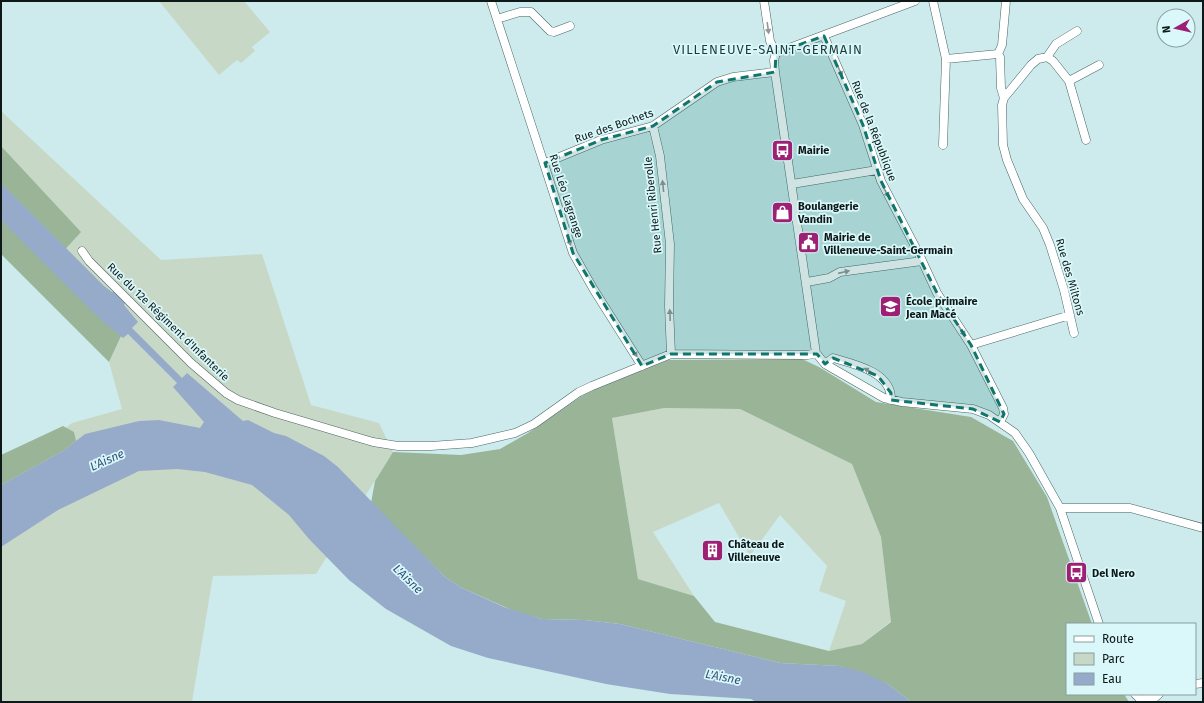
<svg xmlns="http://www.w3.org/2000/svg" width="1204" height="703" viewBox="0 0 1204 703" font-family="'Fira Sans',sans-serif">
  <style>
    .green { fill: #c8d8c6 }
    .forest { fill: #9ab497; fill-rule: evenodd }
    .water { fill: #96abc9 }
    .lines { fill: none; stroke-linecap: round; stroke-linejoin: round }
    .minor-casing { stroke: #4b6566; stroke-width: 9 }
    .minor { stroke: #fff; stroke-width: 8 }
    .oneway { fill: #939798 }
    .marked { fill: #0f766e; fill-opacity: 0.2; stroke: #0f766e; stroke-width: 3; stroke-dasharray: 8 5; stroke-linejoin: round }
    .labels { text-anchor: middle; dominant-baseline: central; stroke-width: 3.5; stroke-linejoin: round; paint-order: stroke }
    .street-label { font-size: 11px; fill: #0e1819; stroke: #daf8fa }
    .poi-label { font-size: 11px; font-weight: bold; fill: #0e1819; stroke: #daf8fa; text-anchor: start }
    .water-label { font-size: 12px; font-style: italic; fill: #35527d; stroke: #daf8fa }
    .quarter-label { font-size: 13px; letter-spacing: 1px; fill: #1f3839; stroke: #daf8fa }
  </style>
  <rect width="100%" height="100%" fill="#cdebec"/>
  <path class="green" d="M159 1H244L270 32 252 47 255 51 241 63 237 60 219 75Z
    M1 111 161 260 262 254 311 405 379 423 393 452 316 574 213 576 192 702H1V480L72 423 122 409 109 362 128 321 61 255 80 232 1 146Z
    M664 408 740 409 852 464 881 537 891 621 862 644 829 651 846 601 819 591 827 566 780 515 750 556 719 503 653 532 694 596 638 579 612 418Z"/>
  <path class="forest" d="M1 146 81 232 61 254 128 321 109 362 1 254Z
    M802 359 819 367 876 402 971 417 1013 441 1047 497 1092 624H1067V694H1124L1129 702H911L888 684 840 666 780 663 620 624 585 620 542 619 514 611 460 587 445 577 371 503 375 481 393 452 461 455 500 449 528 433 589 391 668 360ZM664 408 740 409 852 464 881 537 891 622 862 644 829 651 715 622 694 596 638 579 612 418Z
    M63 426 74 432 76 441 63 451 1 485V455Z"/>
  <path class="water" d="M1 183 104 286 112 292H115L125 303 124 305 138 322 132 328 182 378 187 373 243 421 248 420 274 433 286 436 324 456 338 467 445 577 460 587 504 607 542 619 585 620 620 624 780 663 840 666 863 672 888 684 911 702H756L751 699 670 694 606 684 488 658 451 646 386 609 349 580 309 539 289 515 252 485 205 472 177 469 139 471 58 510 1 547V485L63 451 85 434 139 421 159 420 200 428 204 422 173 387 177 383 128 334 123 338 99 318 1 220Z"/>
  <g class="lines">
    <defs>
      <path id="minor" d="M491 1 573 253 594 290 642 366
        M764 1 770 41 776 53
        M933 1 946 59 943 145
        M497 19 520 12H531L550 31 554 32 570 26
        M824 36 863 125 881 181 919 254 937 293 971 345 1003 408 1004 414 1000 422
        M776 53 774 60 775 72 816 353 825 364 884 398 902 402 973 409 989 415 1015 433 1029 453 1060 508 1099 624
        M776 53 915 1
        M998 54 1000 57 1001 88 1004 98
        M1047 57 1053 61 1069 81
        M946 59 998 54 1002 45 1006 1
        M653 126 660 156 670 244 669 306 671 354
        M1086 140 1069 81 1099 65
        M545 163 601 140 653 126 717 82 733 77 775 72
        M792 184 877 170
        M82 251 89 261 191 363 226 393 238 400 275 413 373 442 398 446H431L472 443 515 433 534 424 579 392 592 386 671 354 808 355 816 353
        M807 282 829 278 840 272 922 261
        M1074 333 1064 290 1050 245 1043 228 1023 199 1007 160 1003 145 1002 105 1004 98 1031 65 1038 59 1047 57 1056 44 1077 31
        M971 345 1070 315
        M825 364 833 358C854 364 892 372 891 400
        M1060 508H1130L1203 528
        M1195 684 1203 683
        M1135 694 1143 702
        M1142 701 1149 694
        M1150 702 1159 694"/>
    </defs>
    <use href="#minor" class="minor-casing"/>
    <use href="#minor" class="minor"/>
  </g>
  <defs><path id="oneway-solid" d="M-6-.8H1V-3.2L6.5 0L1 3.2V.8H-6Z"/></defs>
  <g class="oneway">
    <use href="#oneway-solid" transform="translate(768 28) rotate(82)"/>
    <use href="#oneway-solid" transform="translate(840 71) rotate(66)"/>
    <use href="#oneway-solid" transform="translate(663 186) rotate(-96)"/>
    <use href="#oneway-solid" transform="translate(886 192) rotate(62)"/>
    <use href="#oneway-solid" transform="translate(569 240) rotate(73)"/>
    <use href="#oneway-solid" transform="translate(844 272) rotate(-13)"/>
    <use href="#oneway-solid" transform="translate(670 315) rotate(-92)"/>
    <use href="#oneway-solid" transform="translate(962 331) rotate(57)"/>
    <use href="#oneway-solid" transform="translate(634 352) rotate(57)"/>
    <use href="#oneway-solid" transform="translate(869 371) rotate(-151)"/>
  </g>
  <path class="marked" d="M824 36 863 125 881 181 937 293 971 345 1004 414 1000 422 973 409 891 400V393L878 376 833 358 825 364 817 354H671L642 366 573 253 545 163 601 140 653 126 717 82 775 72 776 53Z"/>
  <defs>
    <symbol id="bus-square" viewBox="-11 -11 22 22"><rect x="-9" y="-9" width="18" height="18" rx="4" fill="#9e2074" stroke="#daf8fa"/><path d="M-5-6H5V4H4V6H2V4H-2V6H-4V4H-5ZM-3.5-4V0h7V-4ZM-3.5 1.2v1.5H-2V1.2ZM2 1.2v1.5H3.5V1.2Z" fill="#fff"/></symbol>
    <symbol id="shop-square" viewBox="-11 -11 22 22"><rect x="-9" y="-9" width="18" height="18" rx="4" fill="#9e2074" stroke="#daf8fa"/><path d="M-5-2.5h2.3a2.7 3.5 0 0 1 5.4 0H5L5.5 6h-11ZM-1.5-2.5h3a1.5 2.3 0 0 0-3 0Z" fill="#fff"/></symbol>
    <symbol id="civic-square" viewBox="-11 -11 22 22"><rect x="-9" y="-9" width="18" height="18" rx="4" fill="#9e2074" stroke="#daf8fa"/><path d="M-.6-6.5H3V-4.5H.6V-3L4-1V1h2V6H-6V1h2V-1L-.6-3ZM-1.2 2.5V6h2.4V2.5Z" fill="#fff"/></symbol>
    <symbol id="school-square" viewBox="-11 -11 22 22"><rect x="-9" y="-9" width="18" height="18" rx="4" fill="#9e2074" stroke="#daf8fa"/><path d="M0-5L7-2L0 1L-7-2ZM-4 1L0 2.5L4 1V4Q0 6-4 4Z" fill="#fff"/></symbol>
    <symbol id="building-square" viewBox="-11 -11 22 22"><rect x="-9" y="-9" width="18" height="18" rx="4" fill="#9e2074" stroke="#daf8fa"/><path d="M-4-6H4V6H1V3H-1V6H-4ZM-2.5-4.3h1.7v1.8h-1.7ZM.8-4.3h1.7v1.8H.8ZM-2.5-1h1.7V.8h-1.7ZM.8-1h1.7V.8H.8Z" fill="#fff"/></symbol>
  </defs>
  <g fill-rule="evenodd">
    <use href="#bus-square" x="770" y="138" width="25" height="25"/>
    <use href="#shop-square" x="770" y="200" width="25" height="25"/>
    <use href="#civic-square" x="796" y="230" width="25" height="25"/>
    <use href="#school-square" x="878" y="294" width="25" height="25"/>
    <use href="#building-square" x="700" y="538" width="25" height="25"/>
    <use href="#bus-square" x="1064" y="560" width="25" height="25"/>
  </g>
  <g class="labels">
    <g class="street-label">
      <text transform="translate(614 126) rotate(-19)">Rue des Bochets</text>
      <text transform="translate(874 131) rotate(69)">Rue de la République</text>
      <text transform="translate(566 196) rotate(72)">Rue Léo Lagrange</text>
      <text transform="translate(653 205) rotate(-96)">Rue Henri Riberolle</text>
      <text transform="translate(1070 277) rotate(74)">Rue des Miltons</text>
      <text transform="translate(168 322) rotate(44)">Rue du 12e Régiment d'Infanterie</text>
    </g>
    <g class="poi-label">
      <text x="798" y="150">Mairie</text>
      <text x="798" y="206">Boulangerie<tspan x="798" dy="13">Vandin</tspan></text>
      <text x="824" y="237">Mairie de<tspan x="824" dy="13">Villeneuve-Saint-Germain</tspan></text>
      <text x="906" y="301">École primaire<tspan x="906" dy="13">Jean Macé</tspan></text>
      <text x="728" y="544">Château de<tspan x="728" dy="13">Villeneuve</tspan></text>
      <text x="1092" y="573">Del Nero</text>
    </g>
    <g class="water-label">
      <text transform="translate(107 460) rotate(-24)">L'Aisne</text>
      <text transform="translate(408 579) rotate(44)">L'Aisne</text>
      <text transform="translate(723 677) rotate(11)">L'Aisne</text>
    </g>
    <g class="quarter-label">
      <text x="768" y="49">VILLENEUVE-SAINT-GERMAIN</text>
    </g>
  </g>
  <rect width="1204" height="703" fill="none" stroke="#0e1819" stroke-width="4"/>
  <rect x="1066" y="623" width="130" height="72" fill="#daf8fa" stroke="#889ea0"/>
  <rect x="1074" y="636" width="20" height="6" fill="#ffffff" stroke="#889ea0"/>
  <text x="1102" y="643" font-size="12" fill="#0e1819">Route</text>
  <rect x="1074" y="653" width="20" height="12" fill="#c8d8c6" stroke="#889ea0"/>
  <text x="1102" y="663" font-size="12" fill="#0e1819">Parc</text>
  <rect x="1074" y="673" width="20" height="12" fill="#96abc9" stroke="#889ea0"/>
  <text x="1102" y="683" font-size="12" fill="#0e1819">Eau</text>
  <g transform="translate(1176 28) rotate(262)"><circle r="19" fill="#daf8fa" stroke="#889ea0"/>
  <path d="M0-3L7 15L0 10L-7 15Z" fill="#9e2074"/>
  <text y="-6" font-size="11" font-weight="bold" text-anchor="middle" fill="#0e1819">N</text>
  </g>
</svg>
